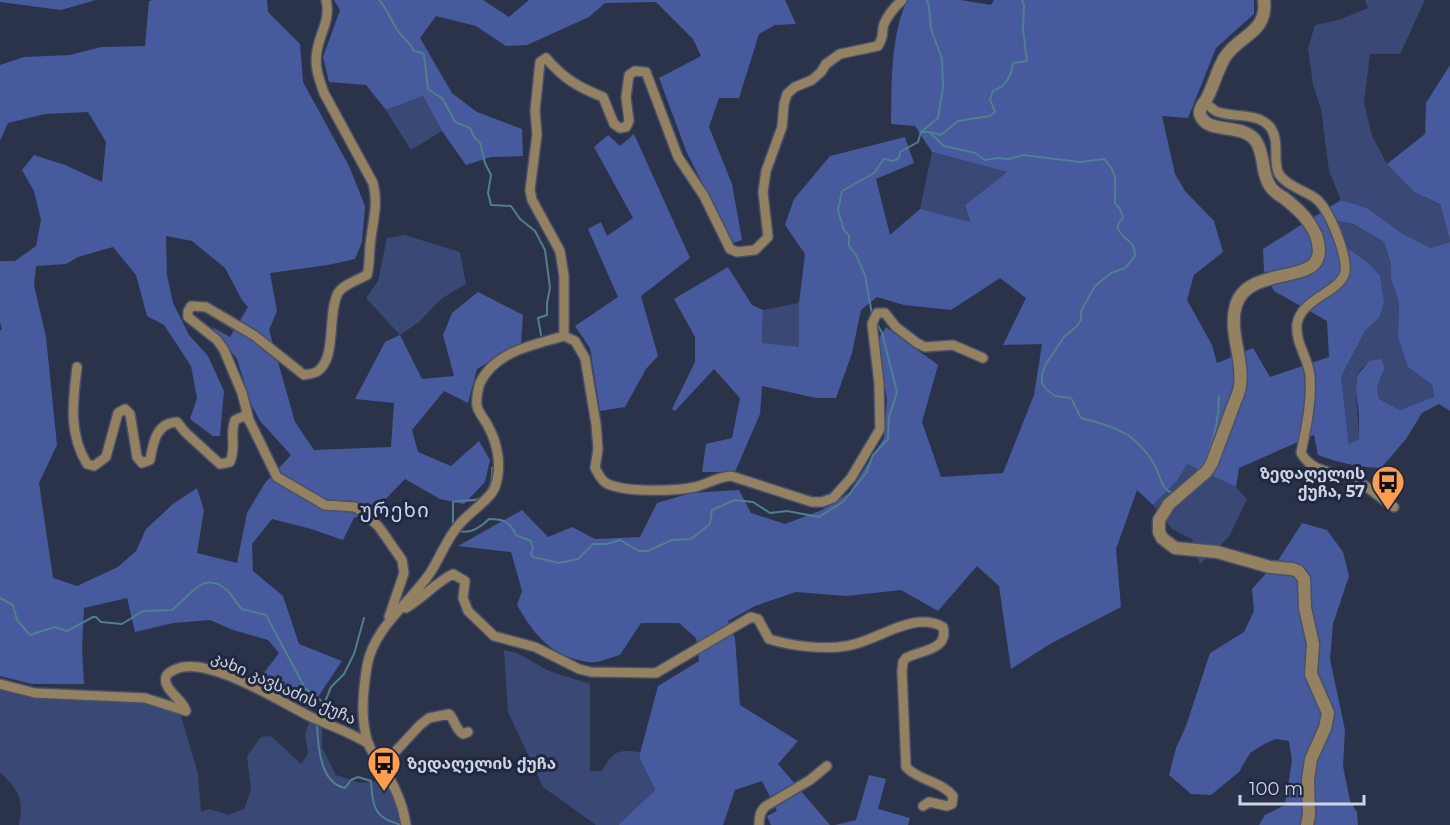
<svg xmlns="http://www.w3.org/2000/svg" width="1450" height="825" viewBox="0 0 1450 825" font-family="Montserrat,'Noto Sans Georgian',sans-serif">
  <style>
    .green { fill: #3a4875 }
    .forest { fill: #465a9d; fill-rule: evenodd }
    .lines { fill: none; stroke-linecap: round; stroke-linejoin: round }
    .stream { stroke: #507f8d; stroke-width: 2 }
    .minor-casing { stroke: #495067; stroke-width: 12 }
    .tertiary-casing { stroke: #495067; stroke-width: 15 }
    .minor { stroke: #948162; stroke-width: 9 }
    .tertiary { stroke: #948162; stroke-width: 12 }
    .labels { text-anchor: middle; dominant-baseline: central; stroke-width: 6; stroke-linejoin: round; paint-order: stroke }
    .poi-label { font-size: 16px; font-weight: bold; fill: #cfd4e4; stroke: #212941; text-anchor: end }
    .street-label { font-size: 16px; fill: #cfd4e4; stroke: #212941 }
    .quarter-label { font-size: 20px; letter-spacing: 1.5px; fill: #cbd6f5; stroke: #212941 }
  </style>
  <rect width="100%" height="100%" fill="#2b334b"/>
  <path class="green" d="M1365 0H1425L1400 54H1370L1364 103 1372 136 1387 164 1414 192 1440 204 1450 242 1431 248 1403 234 1367 208 1341 200 1329 171 1321 109 1313 85 1308 48 1315 25 1339 20 1368 8Z
    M423 96 442 131 411 150 386 110Z
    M932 152 1007 172 965 205 970 223 920 209Z
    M1336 221 1352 224 1384 242 1391 264V279L1399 302 1398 338 1408 367 1432 385 1434 398 1400 410 1379 399 1377 387 1385 369 1369 361C1365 365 1359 371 1357 376 1354 385 1359 426 1359 439L1349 444 1341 377 1365 331 1379 318 1366 261 1346 247Z
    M405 235 460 252 466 284 441 299 419 322 400 335 366 298 378 281 387 238Z
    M799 303V348L762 343 763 310Z
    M1187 464 1236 487 1247 499 1229 537 1200 564 1192 539 1172 529 1153 505 1177 481Z
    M504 650 517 653 549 671 590 684V771H602C613 751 617 749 640 752L639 757 655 790 618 825H596L543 787 508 712Z
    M0 684 35 693 123 697 179 709 198 774 201 812 209 809 229 815 244 809 251 790 247 756 261 737 271 736 301 764 308 754 305 734 311 717 322 721V748L336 775 360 783 390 780 406 825H19C24 797 19 792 0 772Z"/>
  <path class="forest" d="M0 0H96L61 10 0 2Z
    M153 0H267L268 12 300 44 303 82 349 166 365 206 362 242 355 259 328 265 270 273 277 311 269 330 295 422 314 450 391 447 394 403 355 399 385 342 400 335 422 379 454 376 443 335 452 313 478 292 523 315 521 343 477 369 468 403 444 391 412 430 418 452 451 466 479 441 490 460 485 482 464 504 440 499 405 479 376 509 354 518 343 540 311 529 272 519 252 544 253 571 283 596 299 644 342 661 310 709 260 678 279 653 268 640 233 630 210 620 173 623 135 632 127 598 84 608 82 648 84 684H32L0 676V330H2L0 322V261H15L36 246 41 220 34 191 22 170 34 155 65 165 102 182 106 142 88 112 45 114 8 123 0 141V65L24 57 70 55 101 47 145 46 149 1ZM166 236 192 241 225 268 242 300 248 307 230 337 212 327 237 359 251 404 260 421 291 455 265 483 247 513 237 563 197 553 204 510 197 488 173 504 146 529 136 551 118 567 77 586 53 578 39 483 57 445 46 337 34 285 36 266 66 264 78 257 113 247 136 275 147 316 164 325 191 366 197 398 190 419 213 436H220L224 391 208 356 189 335 173 303 167 275Z
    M334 0H483L509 17 529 0H785L796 24 775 25 759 34 739 98H719L709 127 732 184 742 240 733 243 687 153 659 78 701 56 693 39 656 2 605 3 589 17 527 45 506 46 476 26 436 16 420 38 452 93 477 112 522 129 523 156 491 157 466 165 442 131 423 96 386 110 366 85 329 82 323 57 340 10Z
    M907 0H961L991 5 994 0H1254V14L1216 48 1188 118 1162 116 1175 174 1185 191 1214 221 1223 252 1194 275 1187 300 1212 345 1217 363 1253 348 1270 377 1329 357 1327 321 1274 291 1264 271 1263 249 1341 200 1367 208 1403 234 1431 248 1450 242V411L1439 404 1422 413 1406 439 1381 468C1358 467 1339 463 1318 455L1314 435 1239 468 1236 487 1187 464 1177 481 1153 505 1137 490 1116 549 1121 607 1050 644 1011 669 999 586 977 566 938 611 901 590 846 596 796 592 755 606 728 621 735 638 740 705 798 741 778 764 830 825H771L767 816 777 811 762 781 735 790 723 825H618L655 790 639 757 658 686 699 661 696 638 679 623H641L620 655C611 657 597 664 588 662 552 657 534 635 517 605L522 591 511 552 458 546 522 510 548 537 572 527 595 539 640 537 657 503 691 493 739 490 751 513 785 524 822 510 849 493 884 438 887 400 878 339 886 327 938 365 922 422 941 477 1003 473 1034 395 1042 344 1003 345 1026 298 1000 278 951 310 904 305 877 297 861 310 852 353 836 398H816L762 386 760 414 735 472H702L706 444 732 438 740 398 714 369 675 411 672 409 695 362V337L674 299 728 267 752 305 763 310 762 343 799 347V303L805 254 785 225 794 199 830 156 905 137 914 163 876 179 890 235 920 209 970 222 965 205 1007 172 932 152 915 126 891 124C892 83 890 38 907 0ZM1337 221 1353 224 1384 242 1391 264V279L1399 302 1398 338 1408 367 1432 385 1434 397 1400 410 1379 399 1377 387 1385 368 1381 359 1369 361 1357 376 1356 390 1359 414V439L1349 444 1341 377 1365 331 1379 318 1384 303 1380 276 1366 261 1346 247Z
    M1450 65V241L1440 204 1414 192 1387 164 1425 134 1426 103Z
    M634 134 690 258 641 296 658 356 646 369 625 407 600 411 590 348 575 326 618 297 588 229 601 222 607 236 633 218 594 147 608 135 620 146Z
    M1302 523 1327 530 1343 552 1349 576 1333 624 1330 659 1345 730 1343 766 1350 801 1357 812 1358 825H1259L1265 815 1285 805 1292 761 1289 741 1276 739 1264 744 1250 753 1239 772 1211 795 1191 794 1169 775 1176 748 1186 726 1210 653 1244 632 1254 611 1252 589 1279 559Z
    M869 775 886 779 878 809 910 818 908 825H835L856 820Z"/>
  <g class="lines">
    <path class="stream" d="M379 0C389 10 393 27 402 36 407 41 411 44 414 51L422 53 424 55 428 89 443 99 455 122 470 128 474 137 480 143 485 163 491 175 488 193 491 205 511 206 520 219 535 231 545 250 550 288 547 303V315L538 318 541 335
      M922 132H929L944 146 975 153 985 160 997 158 1009 159 1023 155 1080 162 1104 159C1120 175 1114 183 1115 203L1120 209 1123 218C1109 231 1128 237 1133 246 1135 250 1135 252 1135 256L1125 268 1111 273 1095 286 1081 311V320L1077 326 1064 337 1046 364 1042 374V383L1047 390 1055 396 1071 398 1081 418C1097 422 1120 428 1133 439 1140 445 1149 455 1154 464 1160 474 1161 490 1173 493
      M930 132 941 135 958 121 990 116 995 112 990 99 993 91C1006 86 1011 77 1013 63L1027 61 1023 29 1024 5 1022 0
      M872 314 865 275 856 255 849 246V236L844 230 838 210 842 191 874 173 884 159 893 161 899 158 900 152 918 142 921 132 938 118 943 87 942 59 931 29 929 7 927 0
      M1195 474C1198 468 1204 465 1206 459 1214 440 1219 416 1219 396
      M456 526 453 523V502C461 499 470 502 478 499 490 494 493 479 492 468
      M459 531C470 534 481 527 489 519 504 519 509 521 516 535L531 541 533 548 531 554 533 557 559 563 578 559 593 544H607L620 540 639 551H648L672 540 691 539 710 524 712 510 735 500 753 502 770 513 787 511 819 517 844 501 866 473 873 455 888 439 889 417 897 392 882 333 876 322
      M0 598 13 605 17 620 30 635 55 627 67 631 93 617H96L101 622 122 624 143 611 172 610C190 597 202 569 227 590 232 595 236 603 242 609L266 615 305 688 324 703
      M320 714 331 687 344 674 354 654 364 618
      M317 726C318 746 320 783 345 788L351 780 358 777 371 781C372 793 372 810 383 817 388 822 395 822 400 825"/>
    <defs>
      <path id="minor" d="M326 0C331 20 320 32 317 51 314 66 319 79 324 93L373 183C379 204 372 224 370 246 369 256 370 265 367 275 358 280 344 284 338 293 327 314 337 357 318 371 314 374 308 374 304 375L255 336 206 307 191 306 188 311V317L217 340 224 350 242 393 249 420 277 477 325 505 355 507 362 511 379 527 402 560 404 573 389 617
        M1207 99V104C1211 107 1214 111 1218 112 1235 118 1257 112 1270 127 1280 140 1273 158 1278 172 1283 184 1305 191 1315 198 1329 208 1347 254 1345 272 1341 292 1301 298 1297 324 1295 344 1309 359 1310 376 1312 402 1306 428 1301 453 1315 477 1339 469 1359 482 1371 489 1382 499 1394 507
        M564 336 575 341 585 358 596 424 598 449 595 468C598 473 601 480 606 483 624 493 675 491 695 487 708 484 717 477 731 476L812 502H822L833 498 851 478 880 429 879 383 872 324 877 313H885L896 327 917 343 925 347 953 345 983 358
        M77 367C73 401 68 433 87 464L94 466 106 457 118 413 125 409 130 414 137 457 142 463 150 460C153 443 156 423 177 422L185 432 220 464 230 462C237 445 229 436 235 420L244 416 249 420
        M406 608C423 598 435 583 453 574L465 581 463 598 468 611 494 636 535 647 579 669 591 672 656 673 751 617 758 619 769 639C791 646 824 650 846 646 877 642 912 610 943 627 949 651 920 650 906 658L903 662 902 671 906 767C919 781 941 781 953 796L952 804 947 806 929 802 923 806
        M0 684 35 693 145 698 186 711C184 700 162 689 166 677 167 673 172 671 176 669 208 655 280 702 311 717 331 726 350 732 369 744
        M382 766 420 725 429 718 449 714C455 720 455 729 463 734L468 732
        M406 825C403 804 394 784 382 766 378 759 371 752 368 743 360 719 363 691 367 666 374 627 409 604 430 573 440 558 446 540 458 526 467 514 491 499 495 487 502 467 498 444 488 426 485 420 478 412 477 406 476 401 478 388 480 383 495 351 534 345 564 336V276L560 251 532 200 530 190 537 134 535 111 540 62 546 58C564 79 578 87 603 97L614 124 620 128 626 127 629 121 626 97 629 75 635 71 646 72 678 157 704 196 730 249 737 252 755 250 768 237 763 192 766 171 782 127 784 104 787 94 795 87 812 80 821 72 826 64 840 54 878 46C885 34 881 33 884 24 888 14 895 7 902 0
        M759 825C759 817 760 811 766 806L810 780 827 766"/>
      <path id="tertiary" d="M1264 0C1268 33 1239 35 1225 57 1217 70 1214 85 1207 98 1204 104 1199 107 1200 114 1206 136 1245 121 1257 143 1265 157 1261 173 1270 186 1273 191 1279 195 1284 198 1298 209 1308 218 1316 235 1318 241 1320 250 1318 257 1311 283 1248 267 1236 305 1228 331 1244 359 1240 386 1239 394 1234 403 1231 412 1225 429 1218 446 1212 463L1206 472 1169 504 1159 520V532L1162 538 1175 548 1217 552 1270 567 1292 569 1298 571 1304 579 1305 608 1313 644 1311 674 1328 713 1325 728 1311 759 1308 780 1309 815 1307 825"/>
    </defs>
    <use href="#minor" class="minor-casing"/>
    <use href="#tertiary" class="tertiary-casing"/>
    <use href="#minor" class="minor"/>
    <use href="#tertiary" class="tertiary"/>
  </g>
  <defs>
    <symbol id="bus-pin" viewBox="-11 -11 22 30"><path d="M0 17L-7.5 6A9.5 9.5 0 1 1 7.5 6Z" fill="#fb9e50" stroke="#212941"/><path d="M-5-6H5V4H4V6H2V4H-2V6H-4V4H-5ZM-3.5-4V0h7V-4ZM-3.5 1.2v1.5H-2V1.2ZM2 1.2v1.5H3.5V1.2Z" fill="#111"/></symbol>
  </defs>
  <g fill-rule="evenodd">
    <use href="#bus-pin" x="1369" y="463" width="38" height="52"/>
    <use href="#bus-pin" x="365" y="744" width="38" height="52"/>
  </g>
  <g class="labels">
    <g class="poi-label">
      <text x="1365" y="473">ზედაღელის<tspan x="1365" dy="18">ქუჩა, 57</tspan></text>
      <text x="407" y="763" text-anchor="start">ზედაღელის ქუჩა</text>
    </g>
    <g class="street-label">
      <text transform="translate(284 688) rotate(24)">კახი კავსაძის ქუჩა</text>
    </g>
    <g class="quarter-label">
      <text x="395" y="510">ურეხი</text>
    </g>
  </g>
  <path d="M1240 795v9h124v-9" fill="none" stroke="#cfd4e4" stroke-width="3"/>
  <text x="1249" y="795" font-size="18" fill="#cfd4e4" stroke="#212941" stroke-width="4.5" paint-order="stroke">100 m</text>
</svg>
